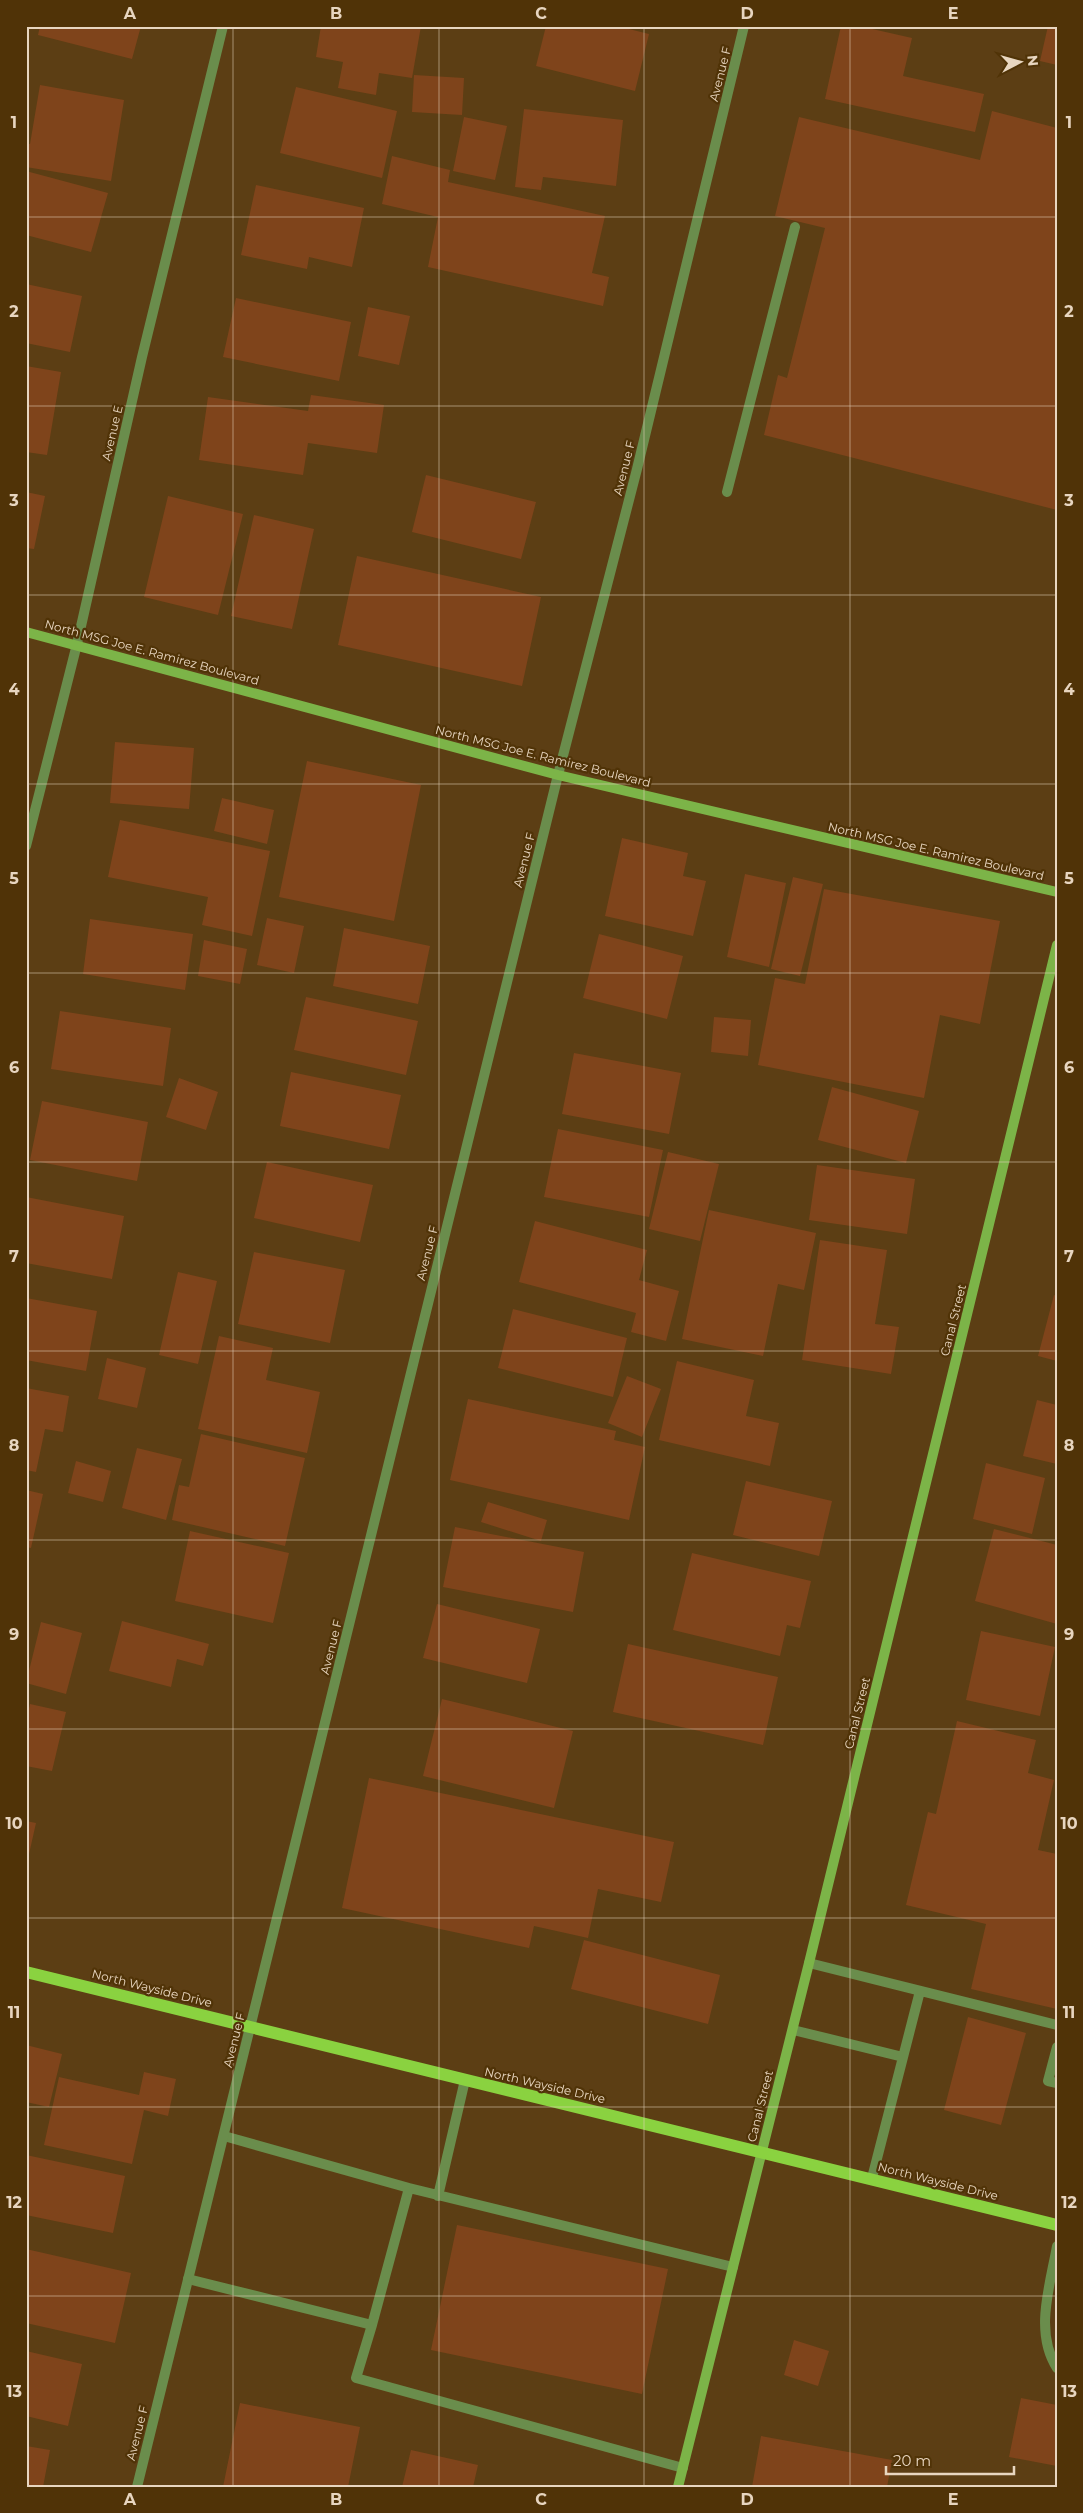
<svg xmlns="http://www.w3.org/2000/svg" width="1083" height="2513" viewBox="0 0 1083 2513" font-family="Montserrat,sans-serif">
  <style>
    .building { fill: #7f441b }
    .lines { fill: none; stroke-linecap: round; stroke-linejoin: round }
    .lane { stroke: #6a8d4c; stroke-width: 10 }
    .street { stroke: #6a8d4c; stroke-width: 10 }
    .secondary { stroke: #7cb448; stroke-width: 10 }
    .primary { stroke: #8ad240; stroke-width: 12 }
    .grid { fill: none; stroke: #e8d6c0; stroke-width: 1; stroke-opacity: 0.55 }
    .labels { text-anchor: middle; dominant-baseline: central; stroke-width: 4.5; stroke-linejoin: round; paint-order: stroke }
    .street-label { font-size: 12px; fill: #e8d6c0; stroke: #503307 }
    .neatline { fill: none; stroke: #e8d6c0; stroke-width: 2 }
    .grid-label { font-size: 16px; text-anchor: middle; font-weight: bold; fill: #e8d6c0 }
  </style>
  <rect width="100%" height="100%" fill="#5c3e14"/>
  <path class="building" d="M40 26H141L132 59 38 35Z
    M321 26H421L412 78 379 73 376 95 338 88 343 62 316 57Z
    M546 26H617L649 34 635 91 536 66Z
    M841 26H859L912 38 903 76 984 94 975 132 825 99Z
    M1048 26H1057V65L1040 61Z
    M414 75 464 78 462 115 412 112Z
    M40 85 124 100 111 181 26 167V144H30Z
    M296 87 397 111 382 178 280 153Z
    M524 109 623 120 616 186 543 177 541 190 515 187Z
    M992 111 1057 128V510L764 435 778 375 787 378 825 228 775 216 799 117 980 160Z
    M464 117 507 126 495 180 453 171Z
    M392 156 450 170 448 182 605 216 592 273 609 277 603 306 428 267 438 217 382 204Z
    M26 171 108 193 91 252 26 235Z
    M256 185 364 208 352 267 309 257 307 269 241 255Z
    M26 284 82 296 70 352 26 343Z
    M236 298 351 322 339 381 223 357Z
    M368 307 410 316 399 365 358 356Z
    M26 366 61 372 47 455 26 452Z
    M311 395 384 405 377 453 308 443 303 475 199 460 208 397 308 411Z
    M426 475 536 502 521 559 412 532Z
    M26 492 45 496 34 549 26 548Z
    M168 496 243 514 218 615 144 597Z
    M254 515 314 529 292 629 231 616Z
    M357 556 541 597 522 686 338 645Z
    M115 742 194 748 189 809 110 803Z
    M307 761 421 785 394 921 279 897Z
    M222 798 274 810 267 844 214 831Z
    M120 820 270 851 252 936 202 925 208 897 108 877Z
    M622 838 688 853 683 876 706 881 693 936 605 916Z
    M745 874 786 883 769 967 727 957Z
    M793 877 823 884 800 976 771 969Z
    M824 889 1000 921 980 1024 940 1015 924 1098 758 1065 775 978 805 984Z
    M267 918 304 926 294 973 257 965Z
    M90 919 193 934 185 990 83 974Z
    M344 928 430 946 418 1004 333 986Z
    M599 934 683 956 667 1019 583 998Z
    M204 940 247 949 240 984 198 976Z
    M306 997 418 1021 406 1075 294 1050Z
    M60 1011 171 1028 163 1086 51 1069Z
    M714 1017 751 1020 748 1056 711 1052Z
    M574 1053 681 1073 669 1134 562 1114Z
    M291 1072 401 1095 389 1149 280 1126Z
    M179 1078 218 1092 206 1130 166 1117Z
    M832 1087 919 1111 906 1163 818 1140Z
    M42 1101 148 1122 137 1181 30 1160Z
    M558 1129 663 1150 649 1217 544 1197Z
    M668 1152 719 1164 700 1241 649 1229Z
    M267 1162 373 1185 360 1242 254 1218Z
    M817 1165 915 1179 907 1234 809 1220Z
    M26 1197 124 1216 112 1279 26 1263Z
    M709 1210 816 1233 804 1290 778 1284 763 1356 682 1339Z
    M535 1221 647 1250 639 1280 679 1291 666 1341 631 1332 636 1313 519 1282Z
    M820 1240 887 1250 875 1324 899 1327 891 1374 802 1360Z
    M254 1252 345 1270 330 1343 238 1324Z
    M178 1272 217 1281 198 1364 159 1355Z
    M1054 1295 1057 1296V1361L1038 1356Z
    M26 1298 97 1311 86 1371 26 1360Z
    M513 1309 627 1338 613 1397 498 1368Z
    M219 1336 273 1348 266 1380 320 1392 307 1453 198 1429Z
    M107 1358 146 1368 137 1408 98 1399Z
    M677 1361 754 1380 746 1416 779 1423 770 1466 659 1440Z
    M627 1376 661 1389 642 1437 608 1423Z
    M26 1388 69 1396 63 1432 45 1429 36 1472 26 1470Z
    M468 1399 616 1431 614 1440 645 1447 629 1520 450 1480Z
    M1037 1400 1057 1405V1464L1023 1456Z
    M201 1434 305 1458 285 1546 172 1520 179 1485 189 1487Z
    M137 1448 182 1459 166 1520 122 1508Z
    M76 1461 111 1471 103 1502 68 1493Z
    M986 1463 1045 1478 1032 1534 973 1519Z
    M746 1481 832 1501 819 1556 733 1535Z
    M26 1490 43 1494 31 1548 26 1547Z
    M488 1502 547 1520 541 1541 481 1522Z
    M455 1527 584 1552 573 1612 443 1587Z
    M994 1529 1057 1545V1624L975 1601Z
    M190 1531 289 1553 273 1623 175 1601Z
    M692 1553 811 1581 800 1628 787 1625 780 1656 673 1630Z
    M437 1604 540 1629 527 1683 423 1658Z
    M122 1621 209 1644 203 1666 177 1659 171 1687 109 1671Z
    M41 1622 82 1633 66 1694 26 1683Z
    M981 1631 1055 1647 1040 1716 966 1700Z
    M628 1644 778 1677 763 1745 613 1712Z
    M442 1699 573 1731 554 1808 423 1776Z
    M30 1704 66 1712 52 1771 26 1766V1722Z
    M957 1721 1036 1740 1028 1773 1054 1780 1038 1850 1057 1854V2009L971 1989 986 1924 906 1905 928 1812 936 1814Z
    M369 1778 674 1842 661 1902 598 1889 588 1938 534 1926 529 1948 342 1908Z
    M26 1821 36 1823 27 1863H26Z
    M584 1940 720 1975 708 2024 571 1989Z
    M968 2017 1026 2033 1001 2125 944 2110Z
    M26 2045 62 2054 49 2107 26 2102Z
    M144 2072 176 2079 168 2116 144 2110 132 2164 44 2145 59 2077 139 2095Z
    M26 2155 125 2176 113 2233 26 2215Z
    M457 2225 668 2269 642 2394 431 2350Z
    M26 2249 131 2273 115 2343 26 2323Z
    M794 2340 829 2351 818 2386 784 2375Z
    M26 2351 82 2364 68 2426 26 2416Z
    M1021 2398 1057 2405V2466L1009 2457Z
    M240 2403 360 2427 348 2487H223Z
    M761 2436 892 2460 887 2487H752Z
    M26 2446 50 2450 43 2487H26Z
    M411 2450 478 2465 473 2487H402Z"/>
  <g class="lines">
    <path class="lane" d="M727 492 795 227
      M809 1963 1057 2025
      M793 2030 903 2057
      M1057 2047 1048 2081 1057 2083
      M224 2136 409 2188
      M872 2178 920 1991
      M438 2196 465 2080
      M1057 2246C1050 2286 1034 2332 1057 2368
      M188 2279 372 2325 409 2188 733 2267
      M372 2325 356 2378 683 2468"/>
    <path class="street" d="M26 846 77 644 142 357 223 26
      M137 2487 558 775 637 469 744 26"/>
    <path class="secondary" d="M26 632 558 775 1057 892
      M678 2487 809 1963 1057 945"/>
    <path class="primary" d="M26 1972 1057 2225"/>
  </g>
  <path class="grid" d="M233 26V2487M439 26V2487M644 26V2487M850 26V2487M26 217H1057M26 406H1057M26 595H1057M26 784H1057M26 973H1057M26 1162H1057M26 1351H1057M26 1540H1057M26 1729H1057M26 1918H1057M26 2107H1057M26 2296H1057"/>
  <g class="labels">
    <g class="street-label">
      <text transform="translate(720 74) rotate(-76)">Avenue F</text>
      <text transform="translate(112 433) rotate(-77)">Avenue E</text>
      <text transform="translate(624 468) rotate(-76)">Avenue F</text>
      <text transform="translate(152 652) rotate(15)">North MSG Joe E. Ramirez Boulevard</text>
      <text transform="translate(543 756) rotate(14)">North MSG Joe E. Ramirez Boulevard</text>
      <text transform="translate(936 851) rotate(13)">North MSG Joe E. Ramirez Boulevard</text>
      <text transform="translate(524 860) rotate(-76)">Avenue F</text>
      <text transform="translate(427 1253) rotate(-76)">Avenue F</text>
      <text transform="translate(953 1320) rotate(-76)">Canal Street</text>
      <text transform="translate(331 1647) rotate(-76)">Avenue F</text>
      <text transform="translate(857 1713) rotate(-76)">Canal Street</text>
      <text transform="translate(152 1988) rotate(14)">North Wayside Drive</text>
      <text transform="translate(234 2040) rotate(-76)">Avenue F</text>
      <text transform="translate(545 2085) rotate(13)">North Wayside Drive</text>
      <text transform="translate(760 2106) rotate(-76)">Canal Street</text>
      <text transform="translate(938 2181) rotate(14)">North Wayside Drive</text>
      <text transform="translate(137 2433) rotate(-76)">Avenue F</text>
    </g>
  </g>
  <rect width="1083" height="2513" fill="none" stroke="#503307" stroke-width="55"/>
  <g transform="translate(1020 62) rotate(84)" stroke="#503307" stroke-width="4" paint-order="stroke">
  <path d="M0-4L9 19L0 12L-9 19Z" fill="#e8d6c0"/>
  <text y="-8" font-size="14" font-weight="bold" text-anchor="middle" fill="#e8d6c0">N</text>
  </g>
  <path d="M886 2466v8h128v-8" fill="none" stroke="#e8d6c0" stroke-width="2.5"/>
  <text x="893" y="2466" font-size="15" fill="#e8d6c0" stroke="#503307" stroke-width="4" paint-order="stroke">20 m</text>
  <rect x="28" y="28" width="1028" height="2458" class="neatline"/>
  <g class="grid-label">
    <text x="130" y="19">A</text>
    <text x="336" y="19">B</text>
    <text x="541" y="19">C</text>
    <text x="747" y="19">D</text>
    <text x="953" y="19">E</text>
    <text x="14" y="128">1</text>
    <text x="1069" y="128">1</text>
    <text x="14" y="317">2</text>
    <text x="1069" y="317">2</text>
    <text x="14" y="506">3</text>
    <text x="1069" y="506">3</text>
    <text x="14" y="695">4</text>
    <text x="1069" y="695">4</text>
    <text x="14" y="884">5</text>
    <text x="1069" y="884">5</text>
    <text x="14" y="1073">6</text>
    <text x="1069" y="1073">6</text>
    <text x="14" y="1262">7</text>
    <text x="1069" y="1262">7</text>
    <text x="14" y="1451">8</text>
    <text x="1069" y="1451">8</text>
    <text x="14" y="1640">9</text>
    <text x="1069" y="1640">9</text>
    <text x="14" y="1829">10</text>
    <text x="1069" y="1829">10</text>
    <text x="14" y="2018">11</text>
    <text x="1069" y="2018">11</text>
    <text x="14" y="2208">12</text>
    <text x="1069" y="2208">12</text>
    <text x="14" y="2397">13</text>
    <text x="1069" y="2397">13</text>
    <text x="130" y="2505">A</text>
    <text x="336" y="2505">B</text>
    <text x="541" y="2505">C</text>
    <text x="747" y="2505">D</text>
    <text x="953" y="2505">E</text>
  </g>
</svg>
